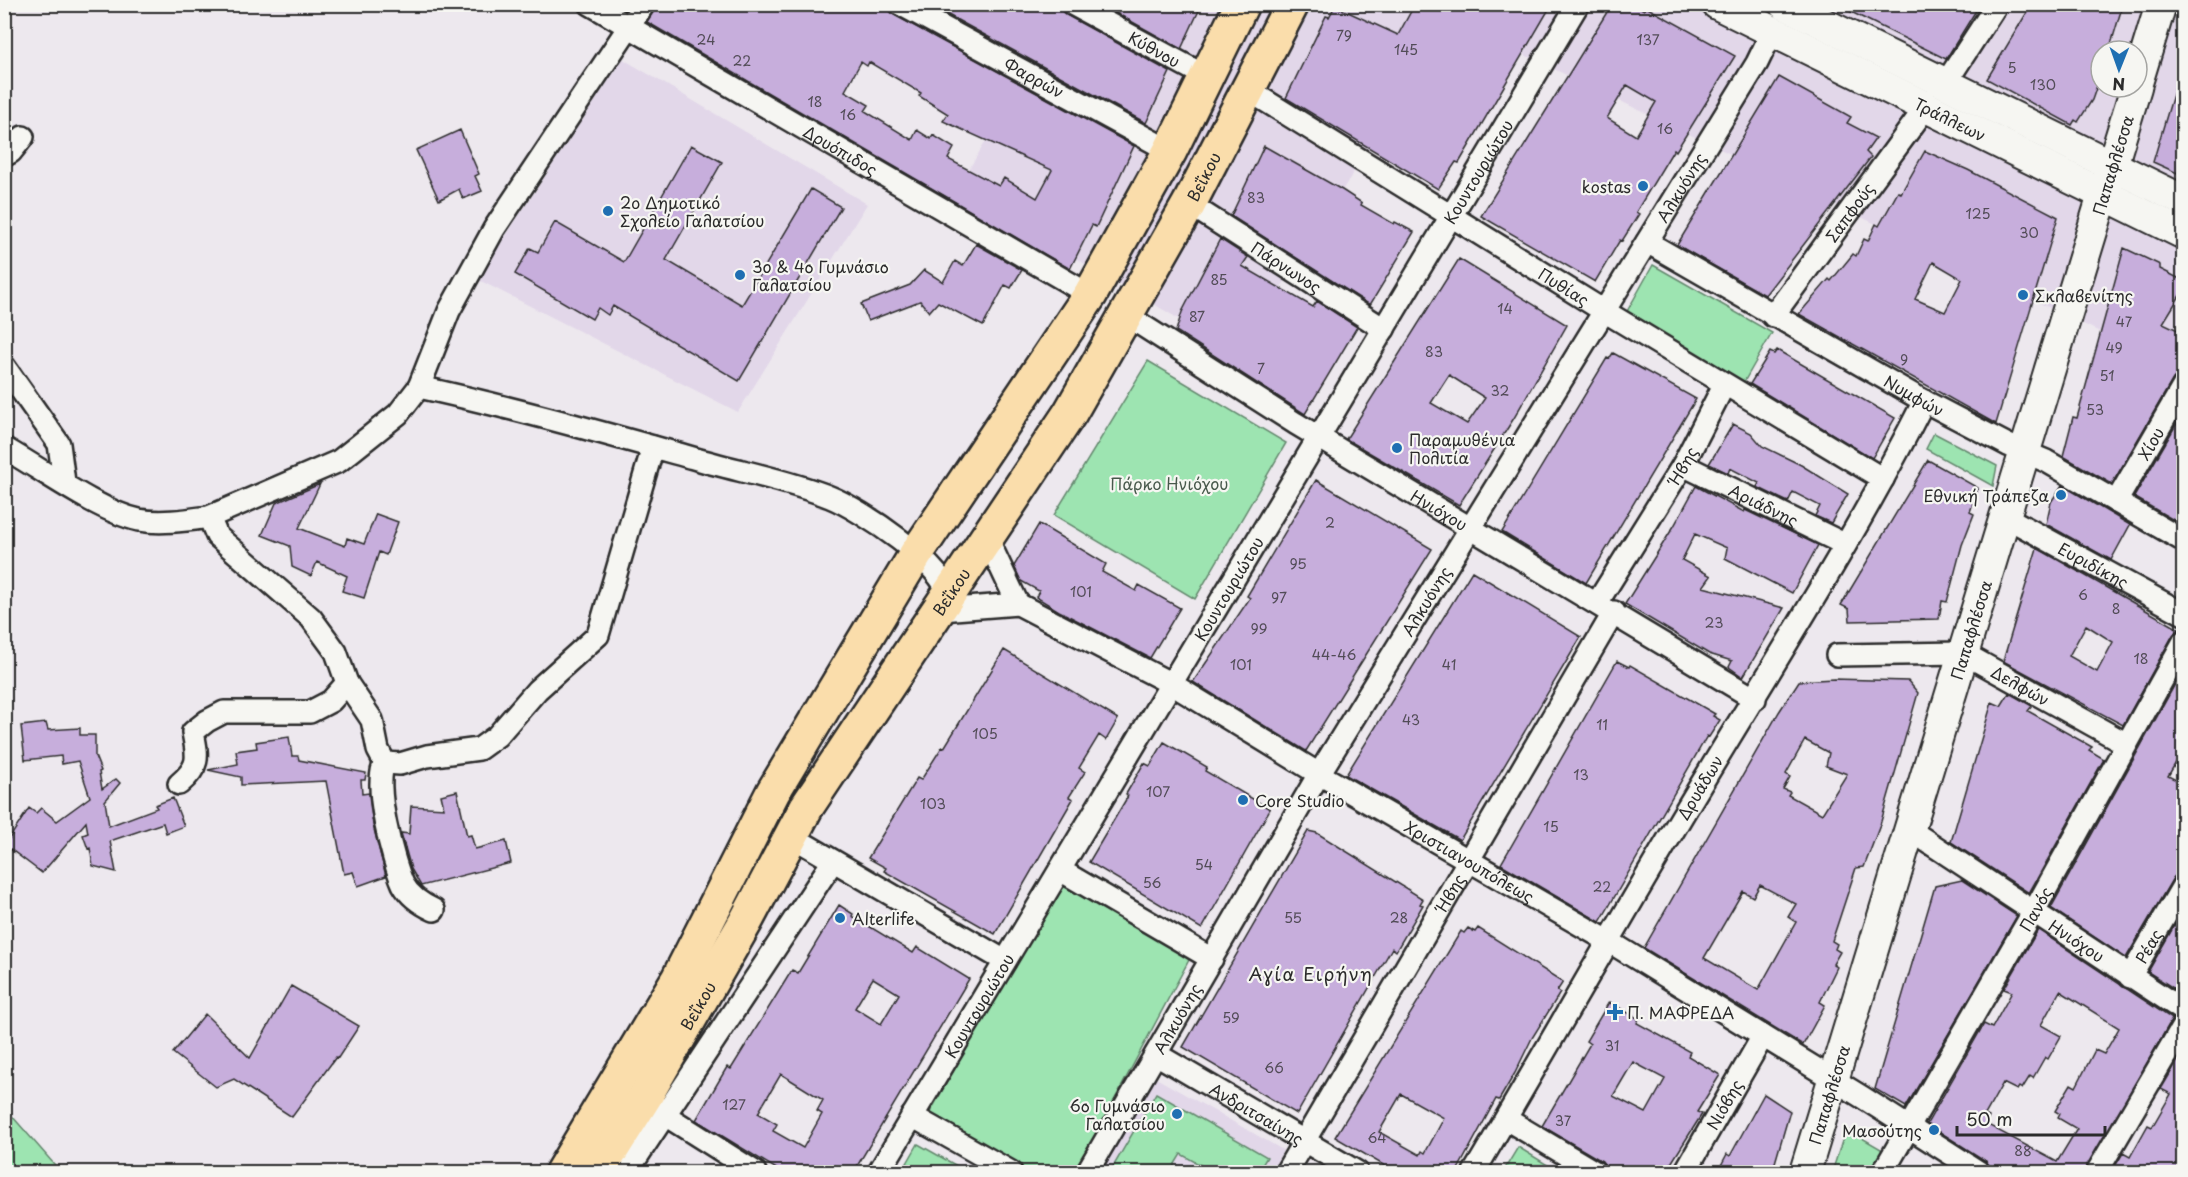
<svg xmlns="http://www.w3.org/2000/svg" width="2188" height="1177" viewBox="0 0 2188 1177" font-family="'Playpen Sans',sans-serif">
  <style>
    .built { fill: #e2d7e9; fill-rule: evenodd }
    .green { fill: #9de4b1; stroke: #64886e; stroke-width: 1.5 }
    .building { fill: #c7aedc; stroke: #2b2b2b; stroke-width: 1.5; fill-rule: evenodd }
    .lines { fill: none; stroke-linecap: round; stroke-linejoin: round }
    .street-casing { stroke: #2b2b2b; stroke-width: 26 }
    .secondary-casing { stroke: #2b2b2b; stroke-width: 34 }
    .primary-casing { stroke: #2b2b2b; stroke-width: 38 }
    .street { stroke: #f6f6f2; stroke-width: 21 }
    .secondary { stroke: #f6f6f2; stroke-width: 30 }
    .primary { stroke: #faddab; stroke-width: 33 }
    .poi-dot { fill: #1f6fb2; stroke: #f6f6f2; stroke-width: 2 }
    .labels { text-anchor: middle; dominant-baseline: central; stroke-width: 4.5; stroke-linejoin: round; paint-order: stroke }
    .number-label { font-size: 14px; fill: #524c57 }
    .street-label { font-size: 16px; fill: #2b2b2b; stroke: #f6f6f2 }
    .poi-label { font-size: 16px; fill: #2b2b2b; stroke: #f6f6f2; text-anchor: start }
    .park-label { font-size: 16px; fill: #48594c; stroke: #f6f6f2 }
    .neighbourhood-label { font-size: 18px; letter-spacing: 1.5px; fill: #2b2b2b; stroke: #f6f6f2 }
  </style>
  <rect width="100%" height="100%" fill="#ede8ee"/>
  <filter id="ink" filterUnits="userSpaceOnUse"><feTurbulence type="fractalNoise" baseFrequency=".0167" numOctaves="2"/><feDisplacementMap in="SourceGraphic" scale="12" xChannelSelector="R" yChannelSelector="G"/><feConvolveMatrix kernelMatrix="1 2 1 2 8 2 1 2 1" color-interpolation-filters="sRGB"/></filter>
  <g filter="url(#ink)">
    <path class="built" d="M1068 5H2183V372L1450 19 1239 354 957 189ZM2101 51H2137V87H2101Z
      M623 59 867 204 738 412 477 279Z
      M1156 1078 1283 1150 1271 1172H1101Z"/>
    <path class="green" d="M1653 265 1772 333 1744 382 1625 315Z
      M1148 361 1286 443 1195 599 1054 515Z
      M1934 433 1997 466 1993 486 1926 449Z
      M1061 881 1190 958 1076 1172H1026L928 1116Z
      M1156 1093 1267 1157 1258 1172H1213L1181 1154 1170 1172H1110Z
      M4 1108H5L61 1172H5Z
      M1850 1131 1881 1149 1883 1154 1872 1172H1832L1845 1132Z
      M918 1144 964 1170 962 1172H902Z
      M1518 1147 1559 1172H1503Z"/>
    <path class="building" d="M657 4H887L894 15 1134 146 1096 227 1092 225 1070 269 647 22ZM861 62 867 66 869 62 921 93 919 96 948 114 943 121 1052 170 1037 198 1004 178 999 186 948 159 954 148 933 135 931 139 917 130 912 140 865 111 869 105 845 91Z
      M928 4H1059L1066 15 1170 72 1146 123Z
      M1100 4H1202L1181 49Z
      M1415 4H1552L1459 163 1456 162 1438 189 1286 98 1326 16 1329 17 1335 6 1398 35Z
      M1612 4H1634L1644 10 1646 7 1735 56 1676 151 1674 149 1636 212 1639 214 1622 241 1620 240 1595 282 1481 216ZM1627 85 1656 102 1636 136 1607 118Z
      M1835 4H1980L1946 59Z
      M2032 4H2123L2109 51H2101V74L2092 100 2078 122 2075 120 2072 125 1987 79Z
      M2180 71 2184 72V176L2153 162Z
      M1779 77 1851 117 1847 123 1876 138 1866 152 1871 157 1765 295 1677 245Z
      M460 130 479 174 475 176 482 191 463 199 459 189 439 200 416 150Z
      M691 145 722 162 666 260 742 305 811 189 841 207 739 381 613 306 608 315 598 308 592 319 515 274 530 248 538 252 555 222 624 262Z
      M1264 146 1342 190 1362 203 1361 205 1394 224 1395 222 1414 232 1370 305 1231 216Z
      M1925 151 1968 170 2058 217 1996 424 1799 314 1829 279 1831 281 1853 254 1856 256 1864 239 1868 241 1876 224 1879 226 1898 192 1901 193ZM1933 262 1962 279 1945 312 1915 299Z
      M1220 239 1248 257 1242 266 1313 307 1317 301 1357 327 1305 414 1176 331 1182 312Z
      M976 244 1022 270 1011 288 1005 285 983 326 938 302 929 312 920 301 868 321 861 304 910 285 924 270 943 282 955 261 963 266Z
      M2124 248 2160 265V269L2184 281V289L2163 323 2184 333V372L2173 379 2112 484 2063 456 2073 417 2077 418Z
      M1459 259 1567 325 1514 418 1459 505 1346 439ZM1449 375 1485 398 1467 424 1431 403Z
      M1777 350 1895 418 1872 458 1750 384 1770 352 1774 354Z
      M1613 353 1696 399 1586 583 1502 532 1607 358 1609 359Z
      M2184 411V526L2134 497Z
      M1733 424 1751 433 1762 446 1801 465 1848 494 1831 523 1815 516 1820 506 1793 492 1788 502 1757 487 1759 483 1730 468 1728 473 1709 464Z
      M1928 460 1978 488 1970 512 1974 514 1962 545 1947 602 1942 601 1939 619 1850 621 1849 609 1841 605Z
      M1316 480 1432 549 1306 751 1193 682 1250 598 1247 596Z
      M320 484 299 528 345 546 347 538 364 544 376 514 398 522 386 555 379 552 364 598 342 591 347 576 317 562 311 576 292 567 290 546 262 535 276 503Z
      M2062 485 2130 525 2111 560 2046 524 2051 502Z
      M1696 486 1744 512 1745 510 1818 545 1792 593 1725 558 1727 548 1695 534 1682 560 1711 576 1703 587 1784 608 1743 677 1729 667 1732 661 1709 654 1625 604 1674 526Z
      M1039 524 1106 564 1102 572 1136 591 1139 585 1180 608 1150 658 1059 611 1036 597 1039 591 1021 581 1014 566Z
      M2037 548 2179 629 2173 635 2123 725 2003 661ZM2086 625 2113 642 2097 672 2069 656Z
      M1472 571 1581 637 1460 840 1346 775Z
      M1004 650 1118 719 1106 740 1099 735 1079 768 1085 772 1069 797 1073 799 995 934 884 871 886 868 868 858 917 778 921 780 942 747 944 748Z
      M1617 661 1629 667 1630 665 1715 714 1713 716 1720 720 1709 737 1707 736 1600 922 1501 864Z
      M2184 668V749L2168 776 2184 784V869L2173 878 2126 958 2051 908Z
      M1834 679 1908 681 1918 693 1880 825 1864 867 1856 868 1832 941 1837 944 1835 949 1840 952 1833 964 1837 967 1820 1002 1825 1005 1803 1045 1644 948 1779 712 1799 681ZM1805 740 1829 753 1826 766 1847 774 1822 814 1788 795 1790 792 1783 789 1790 777 1786 774ZM1760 885 1796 904 1788 917 1796 922 1758 990 1704 958 1743 891 1753 897Z
      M2009 693 2032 706 2028 711 2092 747 2089 750 2104 759 2029 893 1951 842 1992 702 2001 706Z
      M46 723 48 730 80 728V735H95V756L101 771 99 772 102 789 116 779 120 783 105 801 109 826 157 808 155 805 173 798 184 826 166 833 163 823 110 841 116 872 93 866 90 848 88 849 83 835 88 833 86 822 42 873 5 845 29 808 36 813 41 808 57 821 90 797 78 761 62 764 61 756 25 760 21 726Z
      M289 737 292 756H298L299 760 366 773 365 780H361L362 794 369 793 373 825 386 876 358 886 353 872 344 874 326 781 241 785V777L208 770 238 764 236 751 257 748 256 742Z
      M1164 742 1207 767 1205 771 1270 809 1202 929 1089 862 1128 796 1126 794 1144 763 1150 766Z
      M457 791 467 836 471 835 475 849 506 841 511 863 421 886 411 869 401 833 409 834 411 806 444 808 441 795Z
      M1308 831 1317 833 1423 899 1420 904 1423 905 1396 951 1392 948 1297 1114 1183 1047Z
      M1962 880 2017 916 1906 1107 1875 1089 1935 886Z
      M839 905 853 914 852 916 913 953 917 947 969 979 853 1173H783L696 1120 727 1067 731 1069 792 970 798 973ZM873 978 899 994 881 1024 855 1008ZM781 1074 823 1100 817 1111 822 1114 803 1148 773 1131 777 1124 758 1113Z
      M2182 912 2184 913V995L2148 972Z
      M1468 928 1475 932 1478 928 1563 982 1557 991 1560 993 1532 1038 1515 1073 1499 1100 1496 1099 1456 1173H1397L1335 1137 1461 931 1464 933ZM1401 1094 1444 1118 1425 1153 1422 1151 1420 1155 1379 1132Z
      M2038 930 2172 1019 2084 1173H1992L1986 1161 1927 1124 1984 1024 1992 1028 2012 992 2004 989ZM2060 991 2119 1028 2104 1054 2095 1050 2076 1087 2071 1084 2055 1111 2060 1114 2058 1118 2077 1129 2057 1162 1986 1124 1989 1117 1985 1115 2003 1083 2017 1090 2019 1087 2022 1089 2030 1076 2033 1078 2045 1057 2048 1059 2061 1036 2041 1025Z
      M291 986 359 1026 338 1058 336 1057 292 1117 234 1079 216 1087 173 1053 205 1014 250 1058Z
      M1609 1002 1639 1019 1637 1023 1690 1052 1688 1056 1720 1075 1697 1112 1702 1114 1665 1173H1609L1602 1161 1542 1126 1590 1044 1586 1041ZM1633 1062 1665 1079 1646 1113 1613 1096Z
      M2184 1050V1163L2178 1173H2111L2123 1153 2130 1157 2148 1125 2152 1127 2171 1094 2161 1089Z
      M1764 1094 1790 1111 1772 1173H1717L1727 1154 1730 1156Z"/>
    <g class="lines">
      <defs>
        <g id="street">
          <path id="s1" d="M590 4 1090 295"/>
          <path id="s2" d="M900 4 1170 151"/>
          <path id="s3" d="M1072 4 1207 77"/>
          <path d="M2183 4 2184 5"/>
          <path d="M1945 84 1997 4"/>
          <path id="s4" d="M1248 90 1604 311 1883 479"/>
          <path d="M4 156 11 152 23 137"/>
          <path id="s5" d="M1189 204 1384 329"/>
          <path id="s6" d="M1647 242 1924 401 2008 445 2046 461 2184 541"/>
          <path id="s7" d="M1126 315 1295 423 1755 699"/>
          <path id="s8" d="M1773 316 1926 107"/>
          <path d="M4 366 59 444 64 482"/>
          <path d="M419 387 449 311 494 229 644 4"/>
          <path d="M4 448C43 470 98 511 139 520 161 524 187 520 209 517L339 461 398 414 419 387C511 407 603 433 693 458 738 471 787 480 830 497 860 509 945 565 949 597"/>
          <path id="s9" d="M1683 465 1844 544"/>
          <path id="s10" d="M2116 502 2184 385"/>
          <path id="s11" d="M2004 516 2184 614"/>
          <path d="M209 517 217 536 311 618 336 652 347 683 372 720 378 750 385 763 400 764 427 756 479 749 497 736 537 690 598 635 653 447"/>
          <path d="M987 538 1018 604"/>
          <path id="s12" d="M1597 603 1683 465 1724 385"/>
          <path id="s13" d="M941 610 1018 604 1170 683 1319 774 1610 942 1862 1097 1979 1172"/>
          <path id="s14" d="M1837 655 1963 653 2125 743"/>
          <path d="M385 763C372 782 393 862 403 884 410 897 421 904 434 910"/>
          <path d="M179 784C200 766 198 758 193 732L207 721 224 712H310L331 701 347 683"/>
          <path id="s15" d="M1910 830 2184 1011"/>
          <path d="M791 836 1005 961"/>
          <path d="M1060 870 1212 959"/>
          <path id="s16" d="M2130 977 2184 884"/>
          <path id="s17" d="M1156 1054 1357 1172"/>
          <path d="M656 1106 665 1115 755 1172"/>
          <path d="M912 1116 1011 1172"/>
          <path d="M1506 1119 1595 1172"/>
          <path d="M627 1172 833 861"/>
          <path id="s18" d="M879 1172 1578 4"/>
          <path id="s19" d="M1087 1172 1319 774 1757 63 1772 32"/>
          <path id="s20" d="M1286 1172 1614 612"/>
          <path id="s21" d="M1474 1172C1542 1058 1607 942 1675 828 1759 686 1850 548 1924 401"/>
          <path id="s22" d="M1685 1172 1763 1036"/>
          <path id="s23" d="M1883 1172 2034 911 2184 641"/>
          <path d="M2097 1172 2184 1024"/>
        </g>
        <g id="secondary">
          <path id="s24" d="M1717 4 2184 234"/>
          <path d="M1784 4 2184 201"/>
          <path d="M2137 83 2161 4"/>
          <path id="s25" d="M1805 1172 2136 87"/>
        </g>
        <g id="primary">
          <path d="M562 1172 678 979 773 792 916 554 1090 295 1170 151 1242 4"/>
          <path id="s26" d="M598 1172 646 1095 746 921 806 808 1070 413 1189 204 1292 4"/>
        </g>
      </defs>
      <use href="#street" class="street-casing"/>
      <use href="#secondary" class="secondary-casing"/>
      <use href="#primary" class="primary-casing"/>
      <use href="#street" class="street"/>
      <use href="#secondary" class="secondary"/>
      <use href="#primary" class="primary"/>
    </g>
  </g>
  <g class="poi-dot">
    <circle cx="1643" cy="186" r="6"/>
    <circle cx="608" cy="211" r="6"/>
    <circle cx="740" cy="275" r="6"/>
    <circle cx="2023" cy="295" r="6"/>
    <circle cx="1397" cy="448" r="6"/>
    <circle cx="2061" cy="495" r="6"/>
    <circle cx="1243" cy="800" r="6"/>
    <circle cx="840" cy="918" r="6"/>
    <path d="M1612 1003h6v6h6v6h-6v6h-6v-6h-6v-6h6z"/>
    <circle cx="1177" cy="1114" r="6"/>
    <circle cx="1934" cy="1130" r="6"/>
  </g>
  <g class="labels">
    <g class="number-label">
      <text x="1344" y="35">79</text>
      <text x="706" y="39">24</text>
      <text x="1648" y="39">137</text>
      <text x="1406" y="49">145</text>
      <text x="742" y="60">22</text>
      <text x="2012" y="67">5</text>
      <text x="2043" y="84">130</text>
      <text x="815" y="101">18</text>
      <text x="848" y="114">16</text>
      <text x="1665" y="128">16</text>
      <text x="1256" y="197">83</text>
      <text x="1978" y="213">125</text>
      <text x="2029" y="232">30</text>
      <text x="1219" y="279">85</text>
      <text x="1505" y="308">14</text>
      <text x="1197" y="316">87</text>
      <text x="2124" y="321">47</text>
      <text x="2114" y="347">49</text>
      <text x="1434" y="351">83</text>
      <text x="1904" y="359">9</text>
      <text x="1261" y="368">7</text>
      <text x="2107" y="375">51</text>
      <text x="1500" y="390">32</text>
      <text x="2095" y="409">53</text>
      <text x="1330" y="522">2</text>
      <text x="1298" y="563">95</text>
      <text x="1081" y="591">101</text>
      <text x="2083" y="594">6</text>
      <text x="1279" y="597">97</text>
      <text x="2116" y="608">8</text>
      <text x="1714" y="622">23</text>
      <text x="1259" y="628">99</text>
      <text x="1334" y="654">44-46</text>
      <text x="2141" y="658">18</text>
      <text x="1241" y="664">101</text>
      <text x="1449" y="664">41</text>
      <text x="1411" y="719">43</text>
      <text x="1602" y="724">11</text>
      <text x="985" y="733">105</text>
      <text x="1581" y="774">13</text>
      <text x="1158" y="791">107</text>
      <text x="933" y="803">103</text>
      <text x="1551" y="826">15</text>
      <text x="1204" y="864">54</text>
      <text x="1152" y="882">56</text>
      <text x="1602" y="886">22</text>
      <text x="1293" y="917">55</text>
      <text x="1399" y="917">28</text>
      <text x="1231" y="1017">59</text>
      <text x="1612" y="1045">31</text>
      <text x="1274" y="1067">66</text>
      <text x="734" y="1104">127</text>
      <text x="1563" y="1120">37</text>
      <text x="1377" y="1137">64</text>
      <text x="2023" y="1150">88</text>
    </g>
    <g class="street-label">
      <text stroke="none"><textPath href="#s3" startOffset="94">Κύθνου</textPath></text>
      <text stroke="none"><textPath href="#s2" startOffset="153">Φαρρών</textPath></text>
      <text stroke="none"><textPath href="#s24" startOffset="260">Τράλλεων</textPath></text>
      <text stroke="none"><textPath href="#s1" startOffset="290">Δρυόπιδος</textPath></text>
      <text stroke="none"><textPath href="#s25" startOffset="1053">Παπαφλέσσα</textPath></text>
      <text stroke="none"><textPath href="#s18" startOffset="1166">Κουντουριώτου</textPath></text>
      <text stroke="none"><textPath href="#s26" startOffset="1166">Βεΐκου</textPath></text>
      <text stroke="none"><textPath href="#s19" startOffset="1150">Αλκυόνης</textPath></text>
      <text stroke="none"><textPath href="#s8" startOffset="129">Σαπφούς</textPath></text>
      <text stroke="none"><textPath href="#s5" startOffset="116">Πάρνωνος</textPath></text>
      <text stroke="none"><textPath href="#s4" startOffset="372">Πυθίας</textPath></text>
      <text stroke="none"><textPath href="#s6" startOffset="308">Νυμφών</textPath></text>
      <text stroke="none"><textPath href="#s10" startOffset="68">Χίου</textPath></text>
      <text stroke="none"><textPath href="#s12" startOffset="162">Ήβης</textPath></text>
      <text stroke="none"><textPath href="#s9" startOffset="90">Αριάδνης</textPath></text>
      <text stroke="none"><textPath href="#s7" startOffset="369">Ηνιόχου</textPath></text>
      <text stroke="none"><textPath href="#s11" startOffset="102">Ευριδίκης</textPath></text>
      <text stroke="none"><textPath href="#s18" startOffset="680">Κουντουριώτου</textPath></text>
      <text stroke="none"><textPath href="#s26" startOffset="680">Βεΐκου</textPath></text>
      <text stroke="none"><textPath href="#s19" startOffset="664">Αλκυόνης</textPath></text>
      <text stroke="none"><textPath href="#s25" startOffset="567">Παπαφλέσσα</textPath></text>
      <text stroke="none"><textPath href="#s14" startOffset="192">Δελφών</textPath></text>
      <text stroke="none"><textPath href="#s21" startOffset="446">Δρυάδων</textPath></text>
      <text stroke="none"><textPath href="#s13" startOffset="597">Χριστιανουπόλεως</textPath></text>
      <text stroke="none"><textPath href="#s20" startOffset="324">Ήβης</textPath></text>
      <text stroke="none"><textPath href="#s23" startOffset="304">Πανός</textPath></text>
      <text stroke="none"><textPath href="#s15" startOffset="200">Ηνιόχου</textPath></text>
      <text stroke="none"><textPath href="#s16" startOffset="36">Ρέας</textPath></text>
      <text stroke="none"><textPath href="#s18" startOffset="194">Κουντουριώτου</textPath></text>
      <text stroke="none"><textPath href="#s26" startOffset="194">Βεΐκου</textPath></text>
      <text stroke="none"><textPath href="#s19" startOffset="178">Αλκυόνης</textPath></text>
      <text stroke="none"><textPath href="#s25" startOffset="81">Παπαφλέσσα</textPath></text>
      <text stroke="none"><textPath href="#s22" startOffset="78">Νιόβης</textPath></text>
      <text stroke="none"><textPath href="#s17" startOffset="117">Ανδριτσαίνης</textPath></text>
    </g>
    <g class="poi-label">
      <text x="1631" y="186" text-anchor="end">kostas</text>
      <text x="620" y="202">2ο Δημοτικό<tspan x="620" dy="18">Σχολείο Γαλατσίου</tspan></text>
      <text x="752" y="266">3ο &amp; 4ο Γυμνάσιο<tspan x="752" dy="18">Γαλατσίου</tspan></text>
      <text x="2035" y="295">Σκλαβενίτης</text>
      <text x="1409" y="439">Παραμυθένια<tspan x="1409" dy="18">Πολιτία</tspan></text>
      <text x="2049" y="495" text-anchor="end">Εθνική Τράπεζα</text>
      <text x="1255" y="800">Core Studio</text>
      <text x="852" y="918">Alterlife</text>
      <text x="1627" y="1012">Π. ΜΑΦΡΕΔΑ</text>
      <text x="1165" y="1105" text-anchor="end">6ο Γυμνάσιο<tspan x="1165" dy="18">Γαλατσίου</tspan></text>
      <text x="1922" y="1130" text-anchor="end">Μασούτης</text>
    </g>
    <g class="park-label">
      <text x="1169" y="483">Πάρκο Ηνιόχου</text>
    </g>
    <g class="neighbourhood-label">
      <text x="1311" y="973">Αγία Ειρήνη</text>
    </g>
  </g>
  <rect width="2188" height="1177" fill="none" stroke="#f6f6f2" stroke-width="24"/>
  <rect x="12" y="12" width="2164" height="1153" fill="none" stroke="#2b2b2b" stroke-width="2" filter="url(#ink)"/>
  <g transform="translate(2119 69) rotate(181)"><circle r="28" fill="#f6f6f2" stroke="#a5a5a2" stroke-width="1.5"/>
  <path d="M0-4.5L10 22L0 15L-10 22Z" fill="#1f6fb2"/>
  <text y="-9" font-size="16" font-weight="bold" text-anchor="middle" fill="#2b2b2b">N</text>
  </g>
  <path d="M1957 1126v9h148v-9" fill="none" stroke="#2b2b2b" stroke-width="3"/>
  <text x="1966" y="1126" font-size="18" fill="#2b2b2b" stroke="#f6f6f2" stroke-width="4.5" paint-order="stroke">50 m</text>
</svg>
